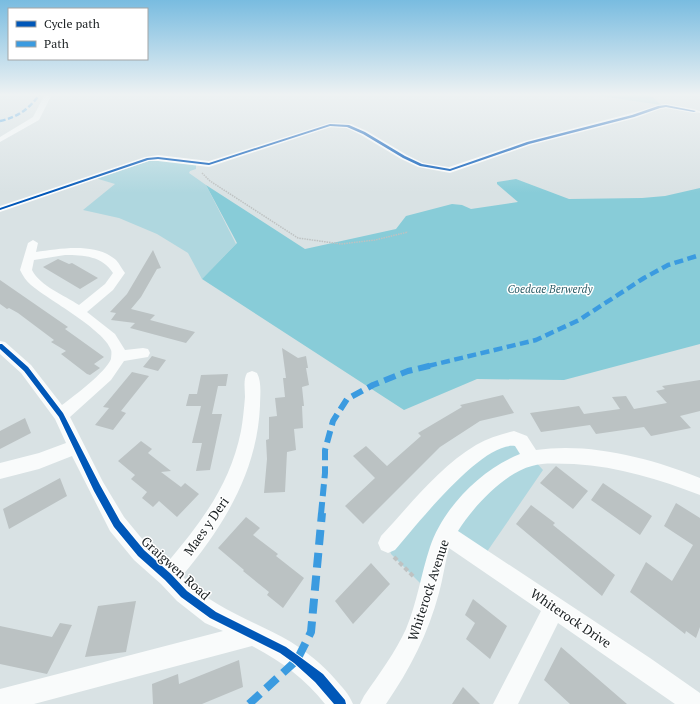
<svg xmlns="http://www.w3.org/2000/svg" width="700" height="704" viewBox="0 0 700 704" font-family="'PT Serif',serif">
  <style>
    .green { fill: #afd7df }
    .forest { fill: #88ccd8 }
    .building { fill: #bbc2c3 }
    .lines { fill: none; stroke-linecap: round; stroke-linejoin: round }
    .path-far1 { stroke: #bec2c2; stroke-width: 1.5; stroke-dasharray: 1.5 1; stroke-linecap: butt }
    .path { stroke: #bec2c2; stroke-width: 4; stroke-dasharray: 4.5 3; stroke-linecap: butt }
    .lane { fill: #f9fbfb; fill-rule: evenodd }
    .street { fill: #f9fbfb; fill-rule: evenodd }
    .quiet-far3 { stroke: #3b9be0; stroke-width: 2.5; stroke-dasharray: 5.5 2.5; stroke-linecap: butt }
    .quiet-far2 { stroke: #3b9be0; stroke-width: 4.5; stroke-dasharray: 9 4.5; stroke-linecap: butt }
    .quiet-far1 { stroke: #3b9be0; stroke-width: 6; stroke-dasharray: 12 6; stroke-linecap: butt }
    .quiet { stroke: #3b9be0; stroke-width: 8; stroke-dasharray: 15 8; stroke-linecap: butt }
    .cycleway-casing { stroke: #fff; stroke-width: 2 }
    .cycleway { fill: #0057b8; fill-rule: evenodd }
    .labels { text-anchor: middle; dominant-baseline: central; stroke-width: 3; stroke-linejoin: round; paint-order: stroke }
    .park-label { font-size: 11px; font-style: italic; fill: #2d5d67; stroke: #fff }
    .near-street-label { font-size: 13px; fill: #181e20; stroke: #fff }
  </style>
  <rect width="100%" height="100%" fill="#d9e2e4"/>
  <path class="green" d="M587 94H649L661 105Z
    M158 160 196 165V169L190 171 189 173 206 185 236 244 202 279 188 253 157 234 119 218 83 210 115 184 95 178 148 161Z
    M514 438 543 470 482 559 445 534 429 592 391 554 388 543 445 481Z"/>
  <path class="forest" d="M516 179 569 199 642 198 665 196 700 188V344L564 380 477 379 404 410 202 279 237 243 206 185 305 249 396 229 406 216 452 204 462 205 471 209 518 202 497 184V182Z"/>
  <path class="building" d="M153 250 161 268 157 269 141 297 131 309 155 315 150 320 195 332 186 343 130 328 135 323 111 320 116 313 110 312 127 294Z
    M58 259 69 264 72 263 98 278 80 289 43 267Z
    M0 280 68 327 65 329 104 357 94 364 100 368 90 375 87 374 61 354 66 351 51 342 54 340 18 313 9 308 7 309 0 304Z
    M282 348 298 358 306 356 308 368H306L309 385 302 387 304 406H302L303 428 294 429 296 450 287 452 285 492 264 493 267 459 266 440 269 439V417L277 416 275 398 285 397 283 378H286Z
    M152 356 166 360 158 371 143 367Z
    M132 372 149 376 121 411 126 413 113 430 95 425 109 408 103 407Z
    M228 374 226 386H218L212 414H222L210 470 196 471 202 443H192L201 406H186L189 394H197L201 375Z
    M700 380V411L680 416 691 428 651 436 644 427 596 434 590 425 541 432 530 413 579 406 584 414 620 409 612 397 626 396 634 409 667 403 656 391 665 389 662 386Z
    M503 395 514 413 480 421 440 447 363 524 345 506 375 478 353 456 366 446 387 466 421 436 418 433 462 407 460 405Z
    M25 418 31 433 0 449V431Z
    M141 441 152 449 148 453 171 471 161 472 181 487 185 483 199 494 177 517 159 501 153 507 142 498 147 492 131 479 135 475 118 461Z
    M556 466 588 491 573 509 540 483Z
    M60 478 67 496 9 529 3 509Z
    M603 483 652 516 640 535 591 500Z
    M676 503 700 518V627L696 638 686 631 685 634 630 592 646 562 672 581 693 545 664 526Z
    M531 505 555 523 553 525 615 575 602 596 516 524Z
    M246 517 260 528 253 535 278 554 276 556 304 578 283 608 267 595 269 592 243 571 244 570 218 548Z
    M371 563 390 584 353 624 335 601Z
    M473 599 507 626 490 659 466 639 475 623 465 615Z
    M136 601 126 652 85 657 98 606Z
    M60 623 72 625 47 674 0 664V626L52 637Z
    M561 647 627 704H570L544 680Z
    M239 660 243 687 202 704H153L152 684 178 674 179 684Z
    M463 687 480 704H452Z"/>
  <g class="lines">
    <path class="path-far1" d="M202 173 210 181 298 238 341 244 375 240 408 232"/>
    <path class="path" d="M394 557 415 578"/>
    <path class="lane" d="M693 110 700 111V113L693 112Z"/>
    <path class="street" d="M45 94H52L39 120 0 142V137L33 117Z
      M666 104 694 109 698 111 694 113 666 108 660 109 636 118 531 145 450 173 418 167 401 159 361 135 347 128 331 127 209 167 158 161H149L0 212V206L145 157 158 155 209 161 330 123 351 124 367 131 407 155 423 163 449 167 525 141Z
      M33 240 38 243 36 252C60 249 95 242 116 260 119 263 122 269 125 273L113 290 87 312 115 334 125 350 143 348 148 349 150 353 148 357 124 361 111 380 70 417 103 482 124 517 148 546 167 563C202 521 230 485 241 431 243 420 244 408 245 397 245 389 243 380 247 373L252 371 257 373C262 382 260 396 260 406 257 473 223 527 182 576 213 609 253 620 291 642 307 652 323 665 335 679 342 687 349 694 353 704H325C305 679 281 661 252 646L34 704H0V689L223 631 205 623 177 601 161 584 134 560 110 531 72 456 39 469 0 479V463L39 453 66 443 55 419 21 373 0 354V341L5 342 31 365 62 405C74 396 106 372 111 359 111 357 112 352 111 350 105 330 47 299 31 285 26 281 23 276 20 270L28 243ZM65 255C84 255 102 256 113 273L105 284 79 305C64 295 40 286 32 270L34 260Z
      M514 431 527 436 536 450C589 442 651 458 700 478V495C658 479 620 467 574 464 560 464 545 462 532 466 504 473 473 507 458 531L650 658 700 693V704H675L558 623 518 704H493L541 611 449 548C445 563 443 578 439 593 428 634 410 669 386 704H360L364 696C379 674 395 653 406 629 417 603 421 574 430 547 443 508 481 469 520 454L515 446C482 441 416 526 395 550L388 553 381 550 378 543 381 536C411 504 439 467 476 445 488 438 501 434 514 431Z"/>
    <path class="quiet-far3" d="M0 121C18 117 29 109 40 94"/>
    <path class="quiet-far2" d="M428 366 536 340 579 320 644 278 668 265 700 255"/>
    <path class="quiet-far1" d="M321 514 325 473V450L333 421 347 399 373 385 408 371 433 365"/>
    <path class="quiet" d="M249 704 297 660 311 632 322 513"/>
    <defs>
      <path id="cycleway" d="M666 105 696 111 694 112 666 107 660 108 634 117 529 144 450 171 420 166 403 158 363 134 347 127 330 126 209 165 158 159 148 160 0 210V208L147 158 158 157 209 163 330 124 349 125 365 132 405 156 422 164 450 169 527 142 632 115 658 106Z
        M0 344H2L28 367 63 413 100 485 120 521 144 550 171 574 187 591 216 612 286 647 300 657 323 674 345 700 346 704H334L315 682 294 663 280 653 210 618 181 597 165 580 138 556 114 527 94 491 59 417 24 371 0 349Z"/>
    </defs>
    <use href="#cycleway" class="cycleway-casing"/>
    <use href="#cycleway" class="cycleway"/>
  </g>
  <linearGradient id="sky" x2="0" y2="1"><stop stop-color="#79bce0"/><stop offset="0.49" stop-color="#eef2f3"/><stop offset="1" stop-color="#eef2f3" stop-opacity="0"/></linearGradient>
  <rect width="700" height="193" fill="url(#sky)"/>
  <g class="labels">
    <g class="park-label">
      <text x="550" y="289">Coedcae Berwerdy</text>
    </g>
    <g class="near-street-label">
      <text transform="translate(206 526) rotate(-55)">Maes y Deri</text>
      <text transform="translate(176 568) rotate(42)">Graigwen Road</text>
      <text transform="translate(428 590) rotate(-72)">Whiterock Avenue</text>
      <text transform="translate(571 618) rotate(34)">Whiterock Drive</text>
    </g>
  </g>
  <rect x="8" y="8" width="140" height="52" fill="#ffffff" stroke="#a3a5a6"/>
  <rect x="16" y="21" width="20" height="6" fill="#0057b8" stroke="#a3a5a6"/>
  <text x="44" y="28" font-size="12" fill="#181e20">Cycle path</text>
  <rect x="16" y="41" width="20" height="6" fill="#3b9be0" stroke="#a3a5a6"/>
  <text x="44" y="48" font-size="12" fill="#181e20">Path</text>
</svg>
